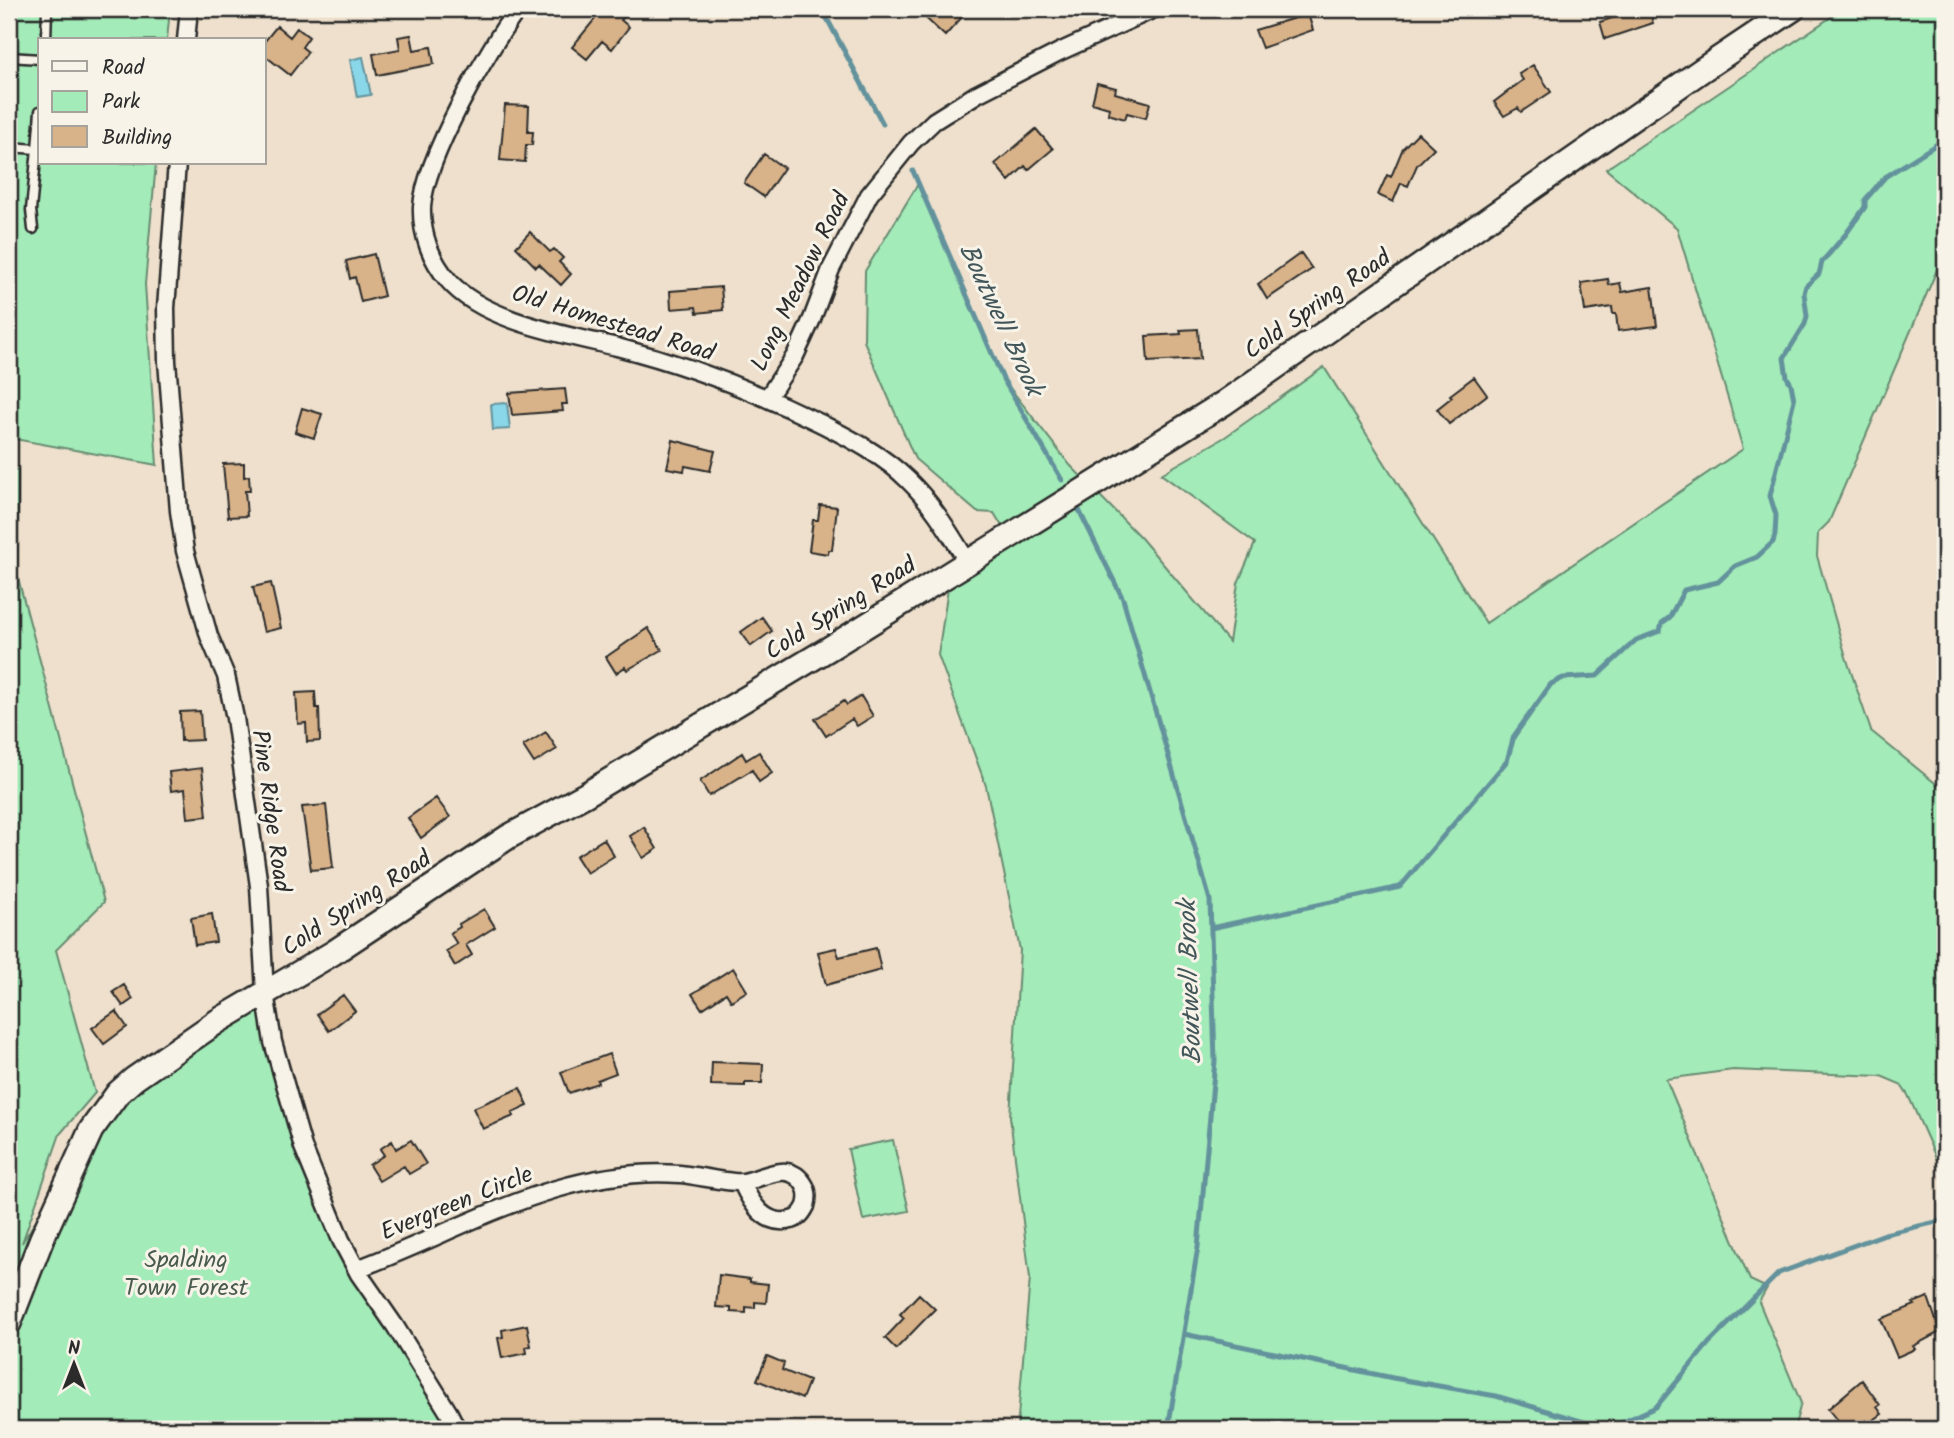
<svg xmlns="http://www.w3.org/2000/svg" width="1954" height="1438" viewBox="0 0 1954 1438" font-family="Kalam,sans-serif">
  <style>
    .green { fill: #a3ebb8; stroke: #678b72; stroke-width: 2 }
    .water { fill: #89d7e8; stroke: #63929c; stroke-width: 2 }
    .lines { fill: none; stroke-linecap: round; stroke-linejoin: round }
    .stream { stroke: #63929c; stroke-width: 5 }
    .building { fill: #d8b289; stroke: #2b2b2b; stroke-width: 2 }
    .lane-casing { stroke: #2b2b2b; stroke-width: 13 }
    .street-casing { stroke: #2b2b2b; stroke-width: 21 }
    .secondary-casing { stroke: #2b2b2b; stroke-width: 28 }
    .lane { stroke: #f7f3e8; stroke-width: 8 }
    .street { stroke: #f7f3e8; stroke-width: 16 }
    .secondary { stroke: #f7f3e8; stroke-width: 23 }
    .labels { text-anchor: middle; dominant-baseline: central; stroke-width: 6; stroke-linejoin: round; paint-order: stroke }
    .street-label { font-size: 24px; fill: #2b2b2b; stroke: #f7f3e8 }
    .park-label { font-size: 24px; fill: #495b4e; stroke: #f7f3e8 }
    .water-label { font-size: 26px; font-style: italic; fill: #42565a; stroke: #f7f3e8 }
  </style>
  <rect width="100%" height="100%" fill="#eee0cc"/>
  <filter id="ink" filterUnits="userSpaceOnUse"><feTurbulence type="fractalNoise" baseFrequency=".0143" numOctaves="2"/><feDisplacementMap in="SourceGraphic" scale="14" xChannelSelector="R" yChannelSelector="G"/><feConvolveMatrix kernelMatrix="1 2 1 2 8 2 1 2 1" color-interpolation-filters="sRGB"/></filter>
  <g filter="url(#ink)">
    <path class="green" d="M9 9H170L167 40H40V163H156L145 284 157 465 9 438Z
      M1843 9H1945V251L1829 522 1818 533 1817 556 1846 657 1871 731 1945 791V1178L1908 1095 1900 1084 1881 1076 1733 1070 1666 1079 1750 1280 1767 1288 1759 1302 1801 1403 1794 1429H1017L1030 1278 1010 1117 1020 950 986 786 938 655 948 588 1014 546 994 513 977 512 915 459 864 341 865 271 918 184 1003 379 1070 465 1141 538 1229 642 1238 583 1255 543 1161 474 1225 437 1324 367 1486 623 1743 449 1677 228 1606 169Z
      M9 468 18 470 17 574 104 902 56 950 95 1093 60 1134 22 1243 91 1130 134 1079 265 993 273 1042 341 1240 457 1429H9Z
      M893 1140 909 1211 863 1220 848 1149Z"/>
    <path class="water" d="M363 57 371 95 357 97 350 60Z
      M507 403 510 429 493 430 491 404Z"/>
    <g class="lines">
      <path class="stream" d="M822 9 883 124
        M913 171 1003 379 1062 480
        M1079 510 1123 599 1210 900 1215 1061 1198 1247 1168 1429
        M1211 928 1400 887 1507 761 1514 736 1551 684 1563 678 1597 676 1636 640 1660 631 1662 623 1670 617 1684 590 1718 582 1735 566 1757 557 1773 542 1775 535 1776 515 1770 496 1794 400 1791 384 1787 377 1784 358 1805 324 1807 316 1804 293 1806 286 1819 274 1822 262 1846 234 1865 207V200L1885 177 1945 139
        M1184 1334 1393 1378 1496 1396 1608 1429 1656 1407 1709 1343 1779 1273 1885 1234 1945 1220"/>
    </g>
    <path class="building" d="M603 9H631L621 20 629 27 612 49 602 41 587 59 572 47Z
      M916 9H956L963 16 945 36Z
      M1629 9H1649L1653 23 1605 39 1600 22 1630 12Z
      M1308 14 1313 30 1262 48 1255 30Z
      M277 26 290 37 297 28 309 37 302 47 308 52 290 75 264 55V42Z
      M411 35 414 50 431 47 434 64 377 75 373 54 400 49 398 37Z
      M1533 65 1551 92 1521 112 1518 108 1504 116 1494 102 1523 80 1519 74Z
      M1097 83 1116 88 1115 93 1150 103 1146 118 1127 113 1125 119 1108 114 1109 108 1092 103Z
      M505 105 529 106 528 132H533L532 145H526L525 162 500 160Z
      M1036 129 1053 149 1028 170 1025 166 1009 181 995 164Z
      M1418 133 1434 148 1417 165 1408 186 1401 183 1393 202 1378 195 1387 175 1391 177 1403 148Z
      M764 154 784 168 764 197 744 183Z
      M530 232 550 252 554 249 563 258 559 262 571 274 561 285 539 264 536 267 516 247Z
      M1301 253 1312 269 1267 299 1258 284Z
      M374 254 384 296 361 302 355 277 350 279 346 261Z
      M1608 279 1609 285 1620 283 1622 292 1652 287 1657 326 1618 331 1616 314H1613L1612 307 1585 311 1581 283Z
      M721 287 723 310 697 313 696 307 671 309 670 291Z
      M1198 329 1200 359 1148 362 1146 336 1181 334 1180 330Z
      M1474 377 1487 395 1449 424 1437 409 1452 397 1450 395Z
      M565 389 567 404H562L563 411 512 415 509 393Z
      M302 408 322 414 314 438 295 432Z
      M673 440 715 451 710 471 685 466 684 471 667 468Z
      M244 463V477L249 476 250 491H245L247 516 228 517 223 464Z
      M820 505 837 507 832 550H829L828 554 809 551 813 520H818Z
      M271 583 281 628 264 632 253 587Z
      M762 617 772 631 751 646 741 632Z
      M648 628 662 650 627 670 625 667 616 673 606 657Z
      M315 692 316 708H319L320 741 307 742 306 723 298 724 296 693Z
      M861 696 873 716 857 726 852 719 826 736 815 719 844 701 847 705Z
      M200 711 202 740 181 741 180 712Z
      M546 732 557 749 534 763 523 746Z
      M759 752 772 773 759 782 752 770 709 796 700 781 742 753 746 760Z
      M202 768 207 816 188 818 185 789 171 791 169 772Z
      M436 798 450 817 421 838 408 818Z
      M326 805 333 868 311 870 302 807Z
      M644 827 657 849 643 858 630 836Z
      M604 839 614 856 587 873 576 856Z
      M484 909 495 927 466 945 472 955 455 966 446 951 457 944 450 933 460 927 459 924Z
      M212 914 216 942 195 945 191 918Z
      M836 948 839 957 876 948 881 970 826 985 818 952Z
      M733 968 747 991 731 1001 726 993 702 1009 692 994Z
      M124 985 133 999 123 1006 113 992Z
      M343 995 355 1011 329 1031 317 1014Z
      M116 1011 127 1027 104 1044 92 1028Z
      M609 1054 616 1073 597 1080 598 1083 569 1093 561 1072Z
      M712 1062 763 1064 762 1083H745V1086L711 1085Z
      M520 1088 528 1106 512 1113 514 1116 483 1129 473 1108Z
      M411 1140 426 1164 409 1174 404 1166 379 1181 369 1165 384 1155 380 1149 392 1141 396 1149Z
      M719 1275 750 1279V1282L768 1284 766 1303 755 1302V1308L746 1307V1313L731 1312V1308L716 1307Z
      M919 1294 935 1309 896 1349 885 1338 904 1318 900 1314Z
      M1928 1297 1940 1332 1913 1346 1915 1349 1897 1357 1881 1319 1915 1305 1913 1303Z
      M527 1325 531 1346 526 1347 527 1353 502 1358 498 1338 503 1337 502 1330Z
      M767 1356 784 1363 782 1370 809 1381 802 1399 757 1380Z
      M1862 1380 1880 1405 1877 1407 1882 1414 1868 1424 1866 1420 1854 1429H1844L1828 1409Z"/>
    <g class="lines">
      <defs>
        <path id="lane" d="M46 40 47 9
          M9 57 40 59
          M40 111 37 149 40 150
          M9 147 37 149 31 210 33 229"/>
        <path id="street" d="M518 9C488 48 425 159 422 207 421 234 431 260 448 280 482 321 567 335 617 347 688 365 755 391 820 423 851 439 883 455 908 480 933 504 949 532 967 561
          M186 40 189 9
          M177 163 166 308 167 361 179 511 185 551 209 636 226 676 235 718 259 886 265 993 273 1042 303 1147 341 1240 359 1274 395 1326 449 1413 457 1429
          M768 397 795 356 812 319 831 269 869 195 911 143 934 121 977 94 1059 52 1154 9
          M357 1269C463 1230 561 1165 680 1174 695 1175 731 1184 743 1182 763 1179 790 1158 805 1186 808 1192 808 1199 806 1206 803 1212 798 1219 791 1220 765 1227 751 1203 742 1183"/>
        <path id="secondary" d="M9 1323 42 1238 91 1130 118 1093 134 1079 218 1021 333 953 508 837 585 795 830 648 1224 403 1702 70 1793 9"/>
      </defs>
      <use href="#lane" class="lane-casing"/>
      <use href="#street" class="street-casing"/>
      <use href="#secondary" class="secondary-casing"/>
      <use href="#lane" class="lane"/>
      <use href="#street" class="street"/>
      <use href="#secondary" class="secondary"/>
    </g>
  </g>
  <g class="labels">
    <g class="street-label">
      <text transform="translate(801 282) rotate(-64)">Long Meadow Road</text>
      <text transform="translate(1318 305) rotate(-35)">Cold Spring Road</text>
      <text transform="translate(613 324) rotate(17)">Old Homestead Road</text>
      <text transform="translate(841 609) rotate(-32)">Cold Spring Road</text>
      <text transform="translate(270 811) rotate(82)">Pine Ridge Road</text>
      <text transform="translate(357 904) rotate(-33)">Cold Spring Road</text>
      <text transform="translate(457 1204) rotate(-22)">Evergreen Circle</text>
    </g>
    <g class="park-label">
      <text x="186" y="1260">Spalding<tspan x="186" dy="28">Town Forest</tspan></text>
    </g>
    <g class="water-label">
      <text transform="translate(1000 320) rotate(65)">Boutwell Brook</text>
      <text transform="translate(1191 982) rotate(-92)">Boutwell Brook</text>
    </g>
  </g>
  <rect width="1954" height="1438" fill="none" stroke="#f7f3e8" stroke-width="35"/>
  <rect x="18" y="18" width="1919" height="1403" fill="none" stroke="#2b2b2b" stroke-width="2.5" filter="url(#ink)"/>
  <rect x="38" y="38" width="228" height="126" fill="#f7f3e8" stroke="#a5a39c" stroke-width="2"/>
  <rect x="52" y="61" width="35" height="10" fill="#f7f3e8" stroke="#a5a39c" stroke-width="2"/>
  <text x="102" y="74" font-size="21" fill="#2b2b2b">Road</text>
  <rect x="52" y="91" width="35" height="21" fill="#a3ebb8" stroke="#a5a39c" stroke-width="2"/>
  <text x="102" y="108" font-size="21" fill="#2b2b2b">Park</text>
  <rect x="52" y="126" width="35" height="21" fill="#d8b289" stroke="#a5a39c" stroke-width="2"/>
  <text x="102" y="144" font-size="21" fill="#2b2b2b">Building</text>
  <g transform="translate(74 1364)" stroke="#f7f3e8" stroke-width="5" paint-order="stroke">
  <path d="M0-5L12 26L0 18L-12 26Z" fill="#2b2b2b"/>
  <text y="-10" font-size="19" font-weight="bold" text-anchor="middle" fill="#2b2b2b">N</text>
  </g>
</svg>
